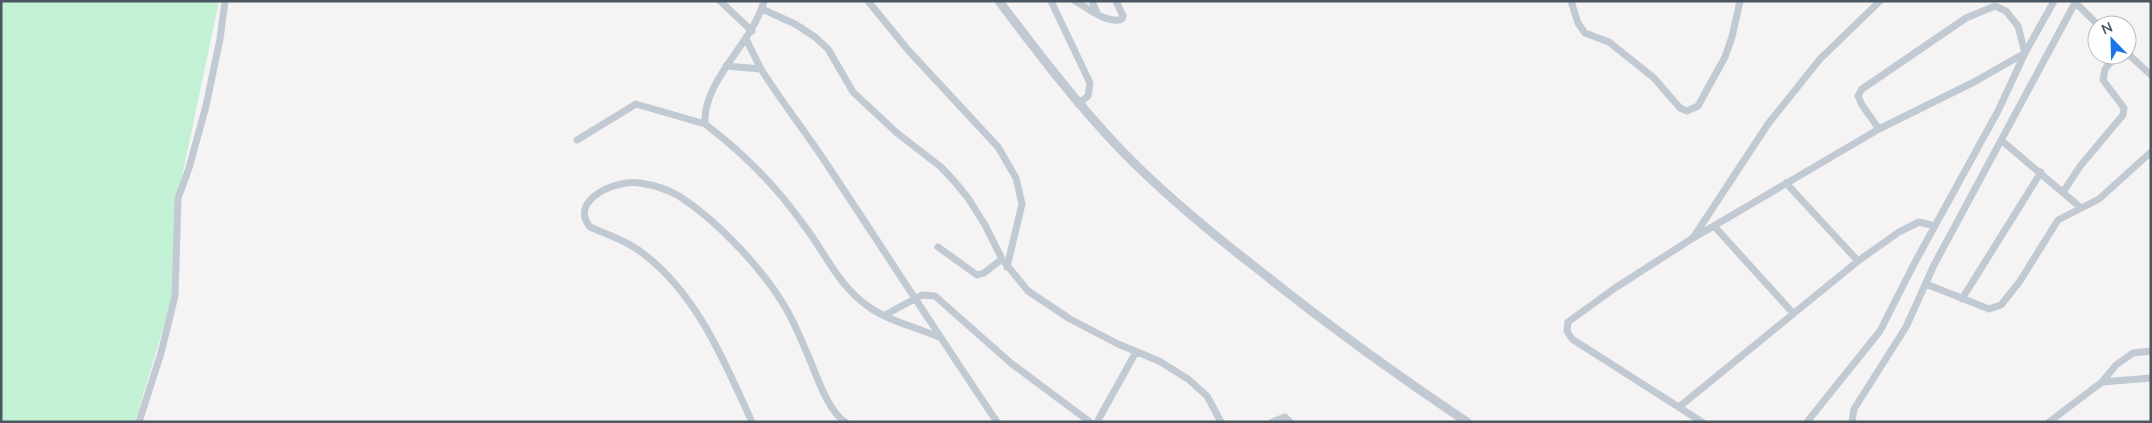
<svg xmlns="http://www.w3.org/2000/svg" width="2152" height="423" viewBox="0 0 2152 423" font-family="'Nunito Sans',sans-serif">
  <style>
    .green { fill: #c3f1d5 }
    .lines { fill: none; stroke-linecap: round; stroke-linejoin: round }
    .minor { stroke: #c1cad2; stroke-width: 7 }
    .tertiary { stroke: #c1cad2; stroke-width: 9 }
  </style>
  <rect width="100%" height="100%" fill="#f5f3f3"/>
  <path class="green" d="M1 1H219L180 186 178 279 135 422H1Z"/>
  <g class="lines">
    <path class="minor" d="M720 1 752 31
      M764 1C753 43 702 81 705 124 742 152 776 186 803 224 825 252 838 286 869 307 889 321 916 327 939 337
      M868 1 908 50 998 147 1016 178 1022 204 1007 267
      M1051 1 1090 83 1088 96 1078 104
      M1075 1C1088 8 1108 25 1122 19L1123 16 1116 1
      M1092 1 1097 13
      M1571 1 1578 23 1585 33 1609 42 1654 78 1680 108 1687 111 1698 106 1725 57 1732 37 1740 1
      M2075 2 2098 25
      M762 9 795 24 815 37 828 49 853 92 897 133 941 167 955 182 968 198 985 225 1002 259 1028 291 1070 319 1118 344 1159 361 1188 379 1207 396 1221 422
      M2127 53 2151 75
      M726 66 761 69 746 39
      M761 69C781 101 805 131 826 163 883 249 939 336 997 422
      M577 140 636 104 705 124
      M2001 140 2080 207
      M1786 183 1858 261
      M2063 192 2081 165 2123 115 2124 108 2103 80 2105 69 2117 55
      M1714 226 1793 313
      M1695 237 1879 129 1974 82 2025 53 2054 1
      M938 247 977 275 984 273 1002 259
      M1926 284 1989 309 2001 305 2020 281 2058 220 2099 199 2151 152
      M1962 299 2041 172
      M885 315 922 295 935 296 1012 364 1090 422
      M2102 382 2151 378
      M1679 407 1858 261 1899 232 1919 222 1935 226
      M139 422 161 353 175 296 178 198 189 168 206 106 220 39 225 1
      M752 422C725 363 698 296 645 255 629 242 609 235 590 227 568 200 617 179 640 183 653 185 667 189 679 196 718 221 765 271 788 312 795 325 801 339 807 353 816 373 827 410 845 422
      M1097 422 1136 352
      M1272 422 1285 417 1290 422
      M1702 422 1572 339 1567 331 1568 322 1615 288 1693 238 1768 124 1820 59 1880 1
      M1807 422 1880 331 1914 264 1998 111 2025 53 2018 26 2006 11 1995 6 1966 18 1862 89 1858 96 1862 105 1879 129
      M1852 422 1854 409 1906 327 1934 265 2076 1
      M2049 422 2102 382 2116 365 2133 353 2151 351"/>
    <path class="tertiary" d="M999 1C1038 53 1077 104 1122 151 1164 194 1211 233 1259 270 1326 324 1395 374 1467 422"/>
  </g>
  <rect width="2152" height="423" fill="none" stroke="#4a5661" stroke-width="5"/>
  <g transform="translate(2112 40) rotate(337)"><circle r="24" fill="#ffffff" stroke="#b7bbc0"/>
  <path d="M0-4L9 19L0 12L-9 19Z" fill="#1a73e8"/>
  <text y="-8" font-size="14" font-weight="bold" text-anchor="middle" fill="#4a5661">N</text>
  </g>
</svg>
